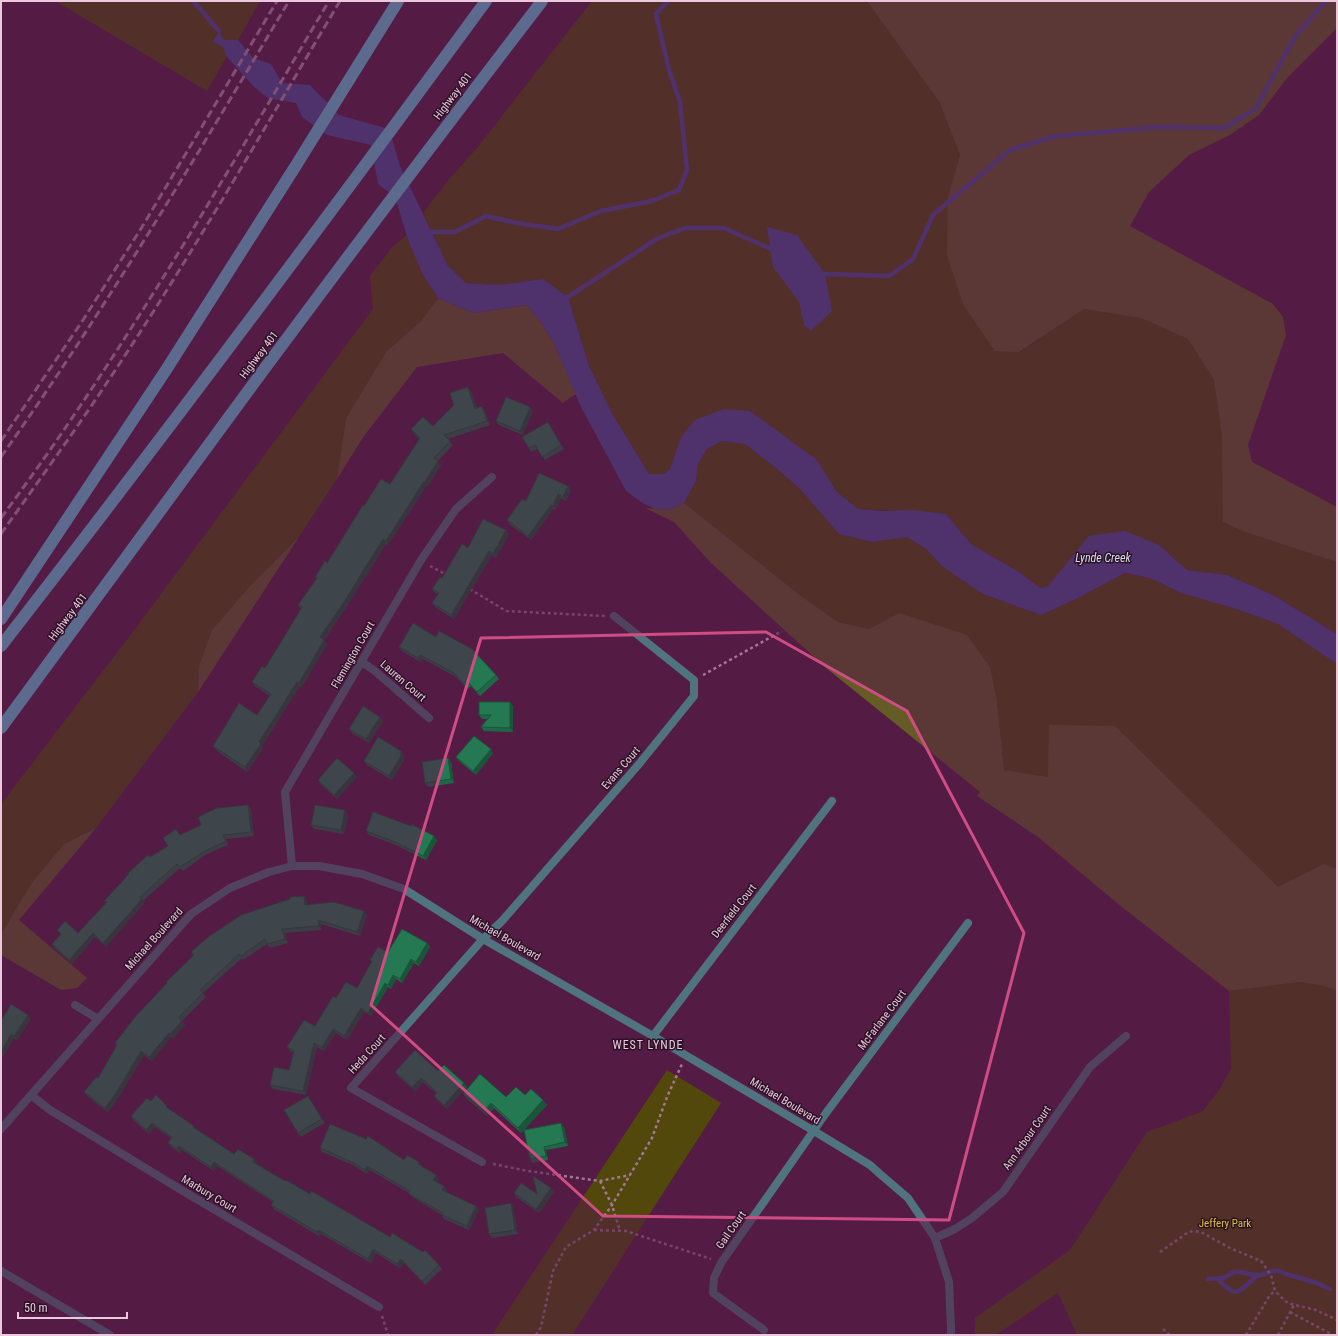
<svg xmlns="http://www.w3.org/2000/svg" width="1338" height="1336" viewBox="0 0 1338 1336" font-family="'Roboto Condensed',sans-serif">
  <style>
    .green { fill: #52480b }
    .forest { fill: #655b24 }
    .water { fill: #4a4c9b }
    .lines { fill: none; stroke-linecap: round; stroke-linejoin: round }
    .stream { stroke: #4a4c9b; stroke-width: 4.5 }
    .path { stroke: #a57797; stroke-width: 2.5; stroke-dasharray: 3 3; stroke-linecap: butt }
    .street { stroke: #4f747f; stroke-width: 8 }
    .highway { stroke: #67c9e6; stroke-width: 12 }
    .rail { stroke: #bb90ad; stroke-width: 3; stroke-dasharray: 8 4; stroke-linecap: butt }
    .wall { fill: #1f6847 }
    .shaded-wall { fill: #195539 }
    .building { fill: #247952; stroke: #195539 }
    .marked { fill: none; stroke: #cf4d83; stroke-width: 3; stroke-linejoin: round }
    .labels { text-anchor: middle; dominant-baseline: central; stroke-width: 3; stroke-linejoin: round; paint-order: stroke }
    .street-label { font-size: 11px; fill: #ecc8df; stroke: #2b1224 }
    .park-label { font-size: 11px; fill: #dac12c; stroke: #2b1224 }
    .water-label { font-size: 12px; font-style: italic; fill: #d7daf1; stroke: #2b1224 }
    .neighbourhood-label { font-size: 12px; letter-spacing: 1px; fill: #ecc8df; stroke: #2b1224 }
  </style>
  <rect width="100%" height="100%" fill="#541b45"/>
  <path class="green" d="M55 1H260L238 40H224L219 31 227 56 207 91Z
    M592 1H867L940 103 960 155 948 197 1020 352 1084 309 1141 318 1188 339 1214 380 1222 436 1248 533 1337 562V634L1273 595 1227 575 1187 570 1159 545 1047 587 1040 588 1019 572 971 544 946 514 858 509 836 491 816 460 750 411 681 437 670 469 664 474H649L613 415 589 366 568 297 543 279 498 285 466 283 448 266 423 213 450 178 477 148Z
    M407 235 423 275 438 298 421 321 386 352 346 418 337 479 299 537 249 587 212 630 199 666 198 692 96 828 64 844 31 884 1 934V804L129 637 373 309 370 276 393 246Z
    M722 441 745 444 776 468 800 489 839 534 872 542 907 537 926 549 943 567 983 594 1041 615 1078 598 1125 573 1150 578 1181 593 1236 609 1278 624 1337 664V869L1324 864 1278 888 1115 726 1048 777 1004 770 997 701 899 613 869 629 838 622 801 596 684 503 696 481 698 464 707 449Z
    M1300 982 1325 986 1337 991V1335H1077L1058 1293 996 1335H975V1318L1070 1250 1147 1132 1203 1111 1219 1090 1231 1069 1229 991Z
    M667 1070 721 1103 572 1335H492Z"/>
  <path class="forest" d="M867 1H1337V28L1287 78 1259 115 1230 135 1189 155 1149 192 1130 226 1273 304 1283 317 1286 335 1248 445 1252 462 1337 507V562L1248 533 1223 522 1222 436 1214 380 1188 339 1141 318 1084 309 1019 352 995 351 963 304 947 255 948 197 960 155 940 103Z
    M438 298 473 313 527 305 542 324 554 343 576 394 571 397 563 403 503 353 417 367 364 436 337 479 346 418 386 352 421 321Z
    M684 503 801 596 838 622 869 629 899 613 967 635 990 667 997 701 1004 770 1048 777 1049 725 1115 726 1278 887 1324 864 1337 869V991L1325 986 1300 982 1229 991 1117 903 1038 837 977 796 980 792 825 667 711 563 674 522 645 508 669 510Z
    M299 537 198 692 199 666 212 630 249 587Z
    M96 828 19 920 87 978 77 988 61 990 1 955V934L31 884 64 844Z"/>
  <path class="water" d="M219 31 224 40H238L253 58 271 64 282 83 310 85 339 115 389 129 400 166 448 266 466 283 498 285 543 279 568 297 589 366 613 415 649 474H664L670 469 681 437 695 420 724 409 750 411 817 460 836 491 858 509 883 511 912 510 946 514 971 544 1019 572 1040 588 1047 587 1089 536 1125 531 1159 545 1187 570 1227 575 1273 595 1337 634V664L1278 624 1236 609 1181 593 1150 578 1125 573 1078 598 1041 615 983 594 943 567 926 549 907 537 872 542 839 534 800 489 776 468 745 444 722 441 707 449 698 464 696 481 684 503 669 510 655 509 644 504 626 491 581 407 554 343 542 324 527 305 473 313 438 298 423 275 408 240 395 197 378 184 371 145 327 135 302 117 296 103 268 98 255 88 227 57 223 47 213 42Z
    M767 227 797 235 825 274 832 311 811 331 804 325 799 302 773 267Z"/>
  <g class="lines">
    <path class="stream" d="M193 1 219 31
      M432 232H455L486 216 517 223 558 229 601 211 652 201 679 190 687 170 680 102 669 70 656 14 668 1
      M825 274 889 276 913 259 933 215 1010 150 1056 136 1161 127 1224 128 1255 109 1296 35 1326 1
      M568 297 658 238 686 228H724L771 249
      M1208 1279 1223 1278 1234 1272H1240L1254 1275H1261L1273 1271H1279L1286 1274 1314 1282 1330 1289
      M1218 1279C1239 1303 1239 1288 1259 1275"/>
    <path class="path" d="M430 566 447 575
      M470 589 506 611 605 616
      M703 675 782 631
      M493 1164 528 1171 600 1181 630 1175
      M600 1181 612 1205 620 1231
      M594 1230 626 1231 711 1259
      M1160 1252 1187 1233 1193 1231 1201 1232 1230 1248 1261 1261 1271 1275 1275 1291 1285 1301 1291 1304 1316 1310 1337 1320
      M1290 1312 1333 1335
      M382 1316 388 1335
      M1163 1329 1170 1335
      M536 1335 541 1327 553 1271 566 1247 594 1230 612 1205 652 1138 667 1097 682 1064
      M1246 1335 1270 1295 1275 1291
      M1278 1335 1294 1305"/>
    <path class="street" d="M362 662 375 671 429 718
      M292 866 285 792 421 560 456 509 492 477
      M75 1005 98 1019
      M653 1036 832 801
      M31 1095 50 1110 183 1191 379 1307
      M1 1129 191 914 230 888 269 872 292 866H319L362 874 404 889 483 939 653 1036 814 1131 870 1165 880 1174 908 1198 935 1238 949 1282 951 1328V1335
      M482 1162 351 1088 483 939 502 921 639 764 694 696V680L614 616
      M935 1238 955 1229 972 1218 1003 1192 1090 1067 1126 1036
      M1 1271 110 1335
      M764 1330 713 1293 714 1278 721 1263 826 1113 968 923"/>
    <path class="highway" d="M1 619 166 370 295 167 398 1
      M1 646C166 434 327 218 486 1
      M1 728C85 615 168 501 251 387 347 257 444 129 542 1"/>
    <path class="rail" d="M1 441 83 320 142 227 277 1
      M1 457C105 310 197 155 289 1
      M1 518C123 354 225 176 329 1
      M1 534C39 480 78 427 114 372 194 252 266 125 340 1"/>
  </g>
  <path class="wall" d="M471 391 477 408 485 411 490 425 448 439 453 445 438 461 441 465 428 486 427 485 388 545 386 544 347 606 324 640 327 644 302 687 300 686 262 746 263 748 247 772 216 750 213 746 257 715 270 696 255 686 252 682 265 668 284 637 301 609 298 605 316 579 315 577 327 563 364 506 390 484 419 439 414 434 411 429 433 426Z
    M533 411 523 435 499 425 496 421Z
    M548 422 564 449 545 460 537 449 531 452 529 448Z
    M568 486 571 490 566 501 561 498 555 510 553 509 531 540 509 524 507 520Z
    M506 530 509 534 496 558 492 555 454 619 435 607 432 603 438 594 435 593 432 589 468 548Z
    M399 647 496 675 499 679 480 696 471 686 467 689 456 677 423 659 421 662 402 651Z
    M510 702 513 706V732L484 731 481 727 487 719H482L479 715Z
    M380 717 383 721 369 743 352 733 349 729Z
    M493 753 476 775 459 761 456 757Z
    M404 755V760L392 780 367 765 364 761Z
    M448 758 451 762 454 783 428 787 425 783Z
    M354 773 357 777 337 799 320 784 318 780Z
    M248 805 251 809 254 836 226 839 228 845 205 855 183 871 180 868 144 900 145 902 106 947 95 937 72 964 54 948 52 944 61 934 57 930 78 933 106 903 104 901 150 857 168 846 180 835Z
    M348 814 344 834 314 829 311 825Z
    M411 826 437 840 426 860 398 846 369 835 366 831Z
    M307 900V904L364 911 367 915 360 936 321 924V930L285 933 288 943 270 948 267 944 243 960 242 958 203 993 206 997 182 1021 185 1025 173 1038 171 1037 152 1061 144 1055 119 1097 108 1112 87 1096 84 1092 98 1078 117 1046 115 1043 167 983 193 955 191 952Z
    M427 943 430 947 419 966 414 963 402 983 396 979 391 989 388 987 371 1016 364 1012 347 1040 336 1033 324 1051 317 1047 306 1095 273 1089 270 1085 289 1070 293 1053 290 1051 287 1047 315 1026 336 998 357 988 372 962 370 960 388 952Z
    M31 1019 17 1040 14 1038 1 1060V1021Z
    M438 1071 467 1087 447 1109 437 1100 434 1096 436 1093 423 1082 415 1091 398 1076 395 1072Z
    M463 1094 506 1097 525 1095 543 1100 547 1105 524 1130 564 1127 568 1146 546 1150 548 1160 532 1163 530 1159 524 1130 521 1133 494 1108 487 1116 467 1099Z
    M308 1096 325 1123 301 1137 298 1133Z
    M151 1101 170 1110 194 1126 195 1129 234 1154 254 1159 257 1163V1164L285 1181 439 1265 442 1269 425 1285 404 1263 400 1268 376 1253 371 1263 321 1234 319 1236 274 1209 271 1205 273 1202 217 1166 214 1171 182 1150 180 1153 171 1147 168 1143 171 1138 155 1127 149 1134 133 1120 131 1116Z
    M320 1148 404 1160 422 1166 436 1175 439 1179 437 1182 444 1186 447 1190 446 1192 479 1210 469 1230 444 1219 442 1215 412 1197 409 1194V1193L370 1170 367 1174 353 1165 322 1152Z
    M554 1192 539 1213 516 1197 514 1193 537 1194Z
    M511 1203 513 1207 518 1234 492 1238 489 1234Z"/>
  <path class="shaded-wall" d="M468 387 471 391 478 413 475 409Z
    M482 406 485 411 490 425 487 421Z
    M530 407 533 411 523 435 520 431Z
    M438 461 441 465 428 486 425 482Z
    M424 481 427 485 388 545 386 541Z
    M568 486 571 490 566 501 563 497Z
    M558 494 561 498 555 510 553 506Z
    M551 505 553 509 531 540 528 536Z
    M506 530 509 534 496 558 493 554Z
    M383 539 386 544 347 606 323 641 320 637Z
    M489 551 492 555 454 619 451 615Z
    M324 640 327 644 302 687 299 683Z
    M420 655 423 659 421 662 418 658Z
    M297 682 300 686 262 746 263 748 247 772 245 767 259 742Z
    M510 702 513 706V732L510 728Z
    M380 717 383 721 369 743 366 739Z
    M491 749 493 753 476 775 473 771Z
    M401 751 404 755V760L392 780 389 776Z
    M448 758 451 762 454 783 451 779Z
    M354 773 357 777 337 799 334 795Z
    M248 805 251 809 254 836 251 832Z
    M345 810 348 814 344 834 341 830Z
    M434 836 437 840 426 860 423 856Z
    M304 896 307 900 308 909 305 905Z
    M142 899 145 902 106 947 103 943Z
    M364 911 367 915 360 936 357 932Z
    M318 920 321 924V930L319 926Z
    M282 929 285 933 288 943 285 939Z
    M93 933 95 937 72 964 69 960Z
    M427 943 430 947 419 966 416 962Z
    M411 959 414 963 402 983 400 979Z
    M393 975 396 979 391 989 388 985Z
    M385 983 388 987 371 1016 368 1013Z
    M361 1008 364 1012 347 1040 344 1036Z
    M28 1015 31 1019 17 1040 14 1036Z
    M182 1021 185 1025 173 1038 170 1034Z
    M333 1029 336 1033 324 1051 322 1047Z
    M169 1033 171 1037 152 1061 149 1057Z
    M11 1034 14 1038 1 1060V1052Z
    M314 1043 317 1047 306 1095 303 1091Z
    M141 1051 144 1055 119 1097 108 1112 105 1108Z
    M421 1078 423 1082 415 1091 412 1087Z
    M464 1083 467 1087 447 1109 444 1105Z
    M543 1100 547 1105 521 1133 518 1128Z
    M491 1103 494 1108 487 1116 484 1111Z
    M152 1123 155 1127 149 1134 146 1130Z
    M561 1123 564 1127 568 1146 565 1142Z
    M179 1146 182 1150 180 1153 177 1149Z
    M544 1147 546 1150 548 1160 546 1156Z
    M254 1159 257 1163 256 1166 253 1162Z
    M214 1162 217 1166 214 1171 211 1167Z
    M419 1162 422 1166 421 1168 418 1164Z
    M367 1166 370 1170 367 1174 365 1170Z
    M436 1175 439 1179 436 1184 433 1180Z
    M444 1186 447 1190 445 1194 442 1190Z
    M551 1188 554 1192 539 1213 536 1209Z
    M511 1203 513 1207 518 1234 515 1230Z
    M476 1206 479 1210 469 1230 467 1226Z
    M318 1230 321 1234 319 1236 317 1232Z
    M373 1249 376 1253 371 1263 368 1259Z
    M401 1259 404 1263 400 1268 397 1264Z"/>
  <path class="building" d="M468 387 475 409 482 406 487 421 444 435 450 441 434 458 438 461 425 482 424 481 386 541 383 539 344 602 320 637 324 640 299 683 297 682 259 742 261 744 245 767 213 746 239 703 257 715 271 694 252 682 262 666 265 668 284 637 302 607 298 605 317 578 315 577 325 561 327 563 363 505 364 506 381 479 390 484 420 438 411 429 423 417 433 426 454 405 450 393Z
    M506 397 530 407 520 431 496 421Z
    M548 422 561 445 542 457 535 445 529 448 522 437Z
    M539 473 568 486 563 497 558 494 553 506 551 505 528 536 507 520 522 499 526 501Z
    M483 519 506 530 493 554 489 551 451 615 432 603 439 593 432 589 440 577 442 578 462 544 468 548Z
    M413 623 436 637 439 631 472 649 496 675 477 692 468 682 465 685 454 673 420 655 418 658 399 647Z
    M479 702H510V728L481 727 491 715H479Z
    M363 706 380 717 366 739 349 729Z
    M474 736 491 749 473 771 456 757Z
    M378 737 401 751V756L389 776 364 761Z
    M337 758 354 773 334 795 318 780Z
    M448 758 451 779 425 783 422 762Z
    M248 805 251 832 223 835 226 841 203 852 180 867 177 864 140 897 142 899 103 943 93 933 69 960 52 944 61 934 57 930 65 921 78 933 107 902 104 901 129 874 128 873 148 855 150 857 168 846 163 838 176 829 180 835 201 825 198 817 217 808Z
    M315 805 345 810 341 830 311 825Z
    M373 812 411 826V824L434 836 423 856 395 842 366 831Z
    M304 896 305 905 334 902 364 911 357 932 318 920 319 926 282 929 285 939 267 944 265 939 241 956 239 954 200 990 203 993 179 1017 182 1021 170 1034 169 1033 149 1057 141 1051 116 1093 105 1108 84 1092 96 1077 98 1078 117 1045 115 1043 136 1016 167 983 166 982 194 955 191 952 207 938 241 915 290 899V897Z
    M402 929 427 943 416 962 411 959 400 979 393 975 388 985 385 983 368 1013 361 1008 344 1036 333 1029 322 1047 314 1043 303 1091 270 1085 274 1067 289 1070 294 1051 287 1047 304 1020 315 1026 333 996 336 998 346 982 357 988 372 961 370 960 378 947 388 952Z
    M11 1004 28 1015 14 1036 11 1034 1 1052V1021Z
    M415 1050 438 1071 444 1065 464 1083 444 1105 434 1096 437 1092 421 1078 412 1087 395 1072Z
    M480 1074 506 1097 516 1087 525 1095 531 1089 543 1100 518 1128 491 1103 484 1111 463 1094Z
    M156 1095 167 1106 166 1107 194 1126 193 1127 234 1154 238 1149 254 1159 253 1162 285 1181 286 1180 310 1194 311 1191 390 1237 392 1233 423 1252 425 1250 439 1265 422 1281 401 1259 397 1264 373 1249 368 1259 318 1230 317 1232 271 1205 274 1201 214 1162 211 1167 179 1146 177 1149 168 1143 172 1137 152 1123 146 1130 131 1116 147 1098 151 1101Z
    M308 1096 322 1119 298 1133 284 1110Z
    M561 1123 565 1142 544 1147 546 1156 530 1159 524 1130Z
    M330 1124 366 1139 368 1136 404 1160 407 1155 419 1162 418 1164 436 1175 433 1180 444 1186 442 1190 476 1206 467 1226 442 1215 443 1213 409 1194 410 1191 367 1166 365 1170 350 1161 320 1148Z
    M533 1176 551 1188 536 1209 514 1193 521 1183 537 1194Z
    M511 1203 515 1230 489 1234 485 1208Z"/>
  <path d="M0 0H1338V1336H0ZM766 632 907 711 1024 933 949 1220 603 1216 371 1005 481 638Z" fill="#541b45" fill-opacity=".55" fill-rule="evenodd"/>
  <path class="marked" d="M766 632 907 711 1024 933 949 1220 603 1216 371 1005 481 638Z"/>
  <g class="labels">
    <g class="street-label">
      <text transform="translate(453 96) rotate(-53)">Highway 401</text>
      <text transform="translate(259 355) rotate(-53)">Highway 401</text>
      <text transform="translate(68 617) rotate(-53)">Highway 401</text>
      <text transform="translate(353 655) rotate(-60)">Flemington Court</text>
      <text transform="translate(403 681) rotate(41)">Lauren Court</text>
      <text transform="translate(621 768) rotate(-49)">Evans Court</text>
      <text transform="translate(734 911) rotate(-52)">Deerfield Court</text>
      <text transform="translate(505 938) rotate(30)">Michael Boulevard</text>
      <text transform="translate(154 939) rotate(-48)">Michael Boulevard</text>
      <text transform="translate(882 1020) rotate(-53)">McFarlane Court</text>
      <text transform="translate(367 1054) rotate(-48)">Heda Court</text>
      <text transform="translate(785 1101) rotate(31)">Michael Boulevard</text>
      <text transform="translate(1027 1138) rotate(-55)">Ann Arbour Court</text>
      <text transform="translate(209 1194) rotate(31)">Marbury Court</text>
      <text transform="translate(731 1230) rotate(-55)">Gail Court</text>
    </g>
    <g class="park-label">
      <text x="1225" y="1223">Jeffery Park</text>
    </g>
    <g class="water-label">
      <text x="1103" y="558">Lynde Creek</text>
    </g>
    <g class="neighbourhood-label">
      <text x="648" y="1045">WEST LYNDE</text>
    </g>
  </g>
  <rect width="1338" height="1336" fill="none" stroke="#ecc8df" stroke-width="4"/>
  <path d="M18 1312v6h109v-6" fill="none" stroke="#ecc8df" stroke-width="2"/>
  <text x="24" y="1312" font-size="12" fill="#ecc8df" stroke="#2b1224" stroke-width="3" paint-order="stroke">50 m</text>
</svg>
